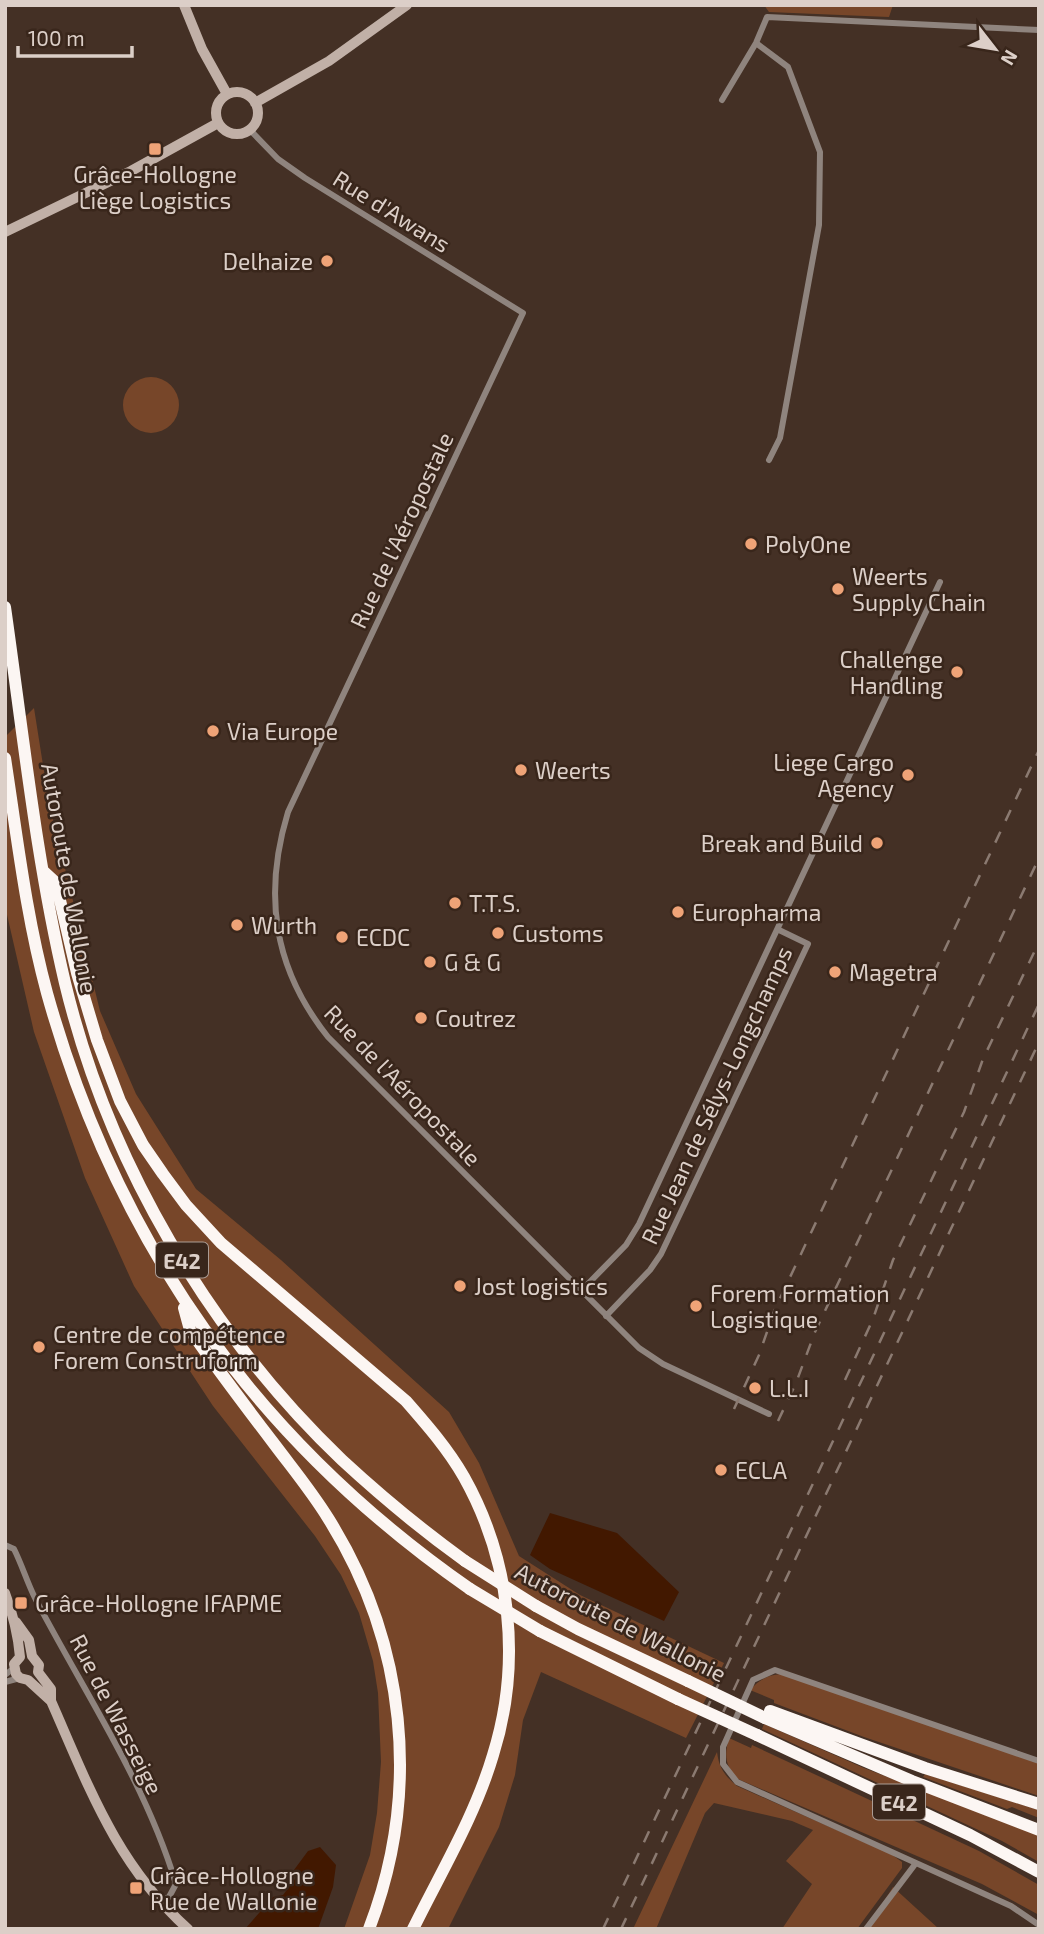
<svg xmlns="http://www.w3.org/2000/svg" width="1044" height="1934" viewBox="0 0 1044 1934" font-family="'Exo 2',sans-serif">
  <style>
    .green { fill: #774629 }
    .water { fill: #421800 }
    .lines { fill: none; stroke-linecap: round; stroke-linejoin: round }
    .street { stroke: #8f847e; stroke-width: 6 }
    .secondary { stroke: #c1b0a7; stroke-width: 10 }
    .highway { stroke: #fcf6f3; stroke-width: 12 }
    .rail { stroke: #8b7a71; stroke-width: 2.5; stroke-dasharray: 12 12; stroke-linecap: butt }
    .highway-bridge { stroke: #fcf6f3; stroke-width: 12 }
    .poi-dot { fill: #efa377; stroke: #39261b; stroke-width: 2.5 }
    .labels { text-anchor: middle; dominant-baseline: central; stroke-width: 5; stroke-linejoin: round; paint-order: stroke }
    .shield { fill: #39261b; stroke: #ab9c94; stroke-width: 2 }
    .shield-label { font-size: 21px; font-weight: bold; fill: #dccfc8 }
    .poi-label { font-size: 23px; fill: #dccfc8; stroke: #39261b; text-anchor: start }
    .street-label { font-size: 23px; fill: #dccfc8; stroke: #39261b }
  </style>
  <rect width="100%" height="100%" fill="#443025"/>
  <path class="green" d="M764 5H893L889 17 769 12Z
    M123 405a28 28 0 1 1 56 0a28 28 0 1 1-56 0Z
    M34 708 49 803 100 1011 136 1094 196 1189 281 1260 449 1412 479 1463 519 1556 580 1595 724 1663 686 1738 541 1672 523 1720 515 1775 499 1827 448 1929H344L370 1855 377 1813 381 1762 378 1693 373 1661 359 1613 341 1575 315 1536 213 1406 134 1286 85 1178 34 1032 5 906V737Z
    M781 1674 1039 1763V1796L864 1737 774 1703V1700L750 1690C759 1680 767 1675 781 1674Z
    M764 1724 864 1768 1039 1835V1862L1002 1841 762 1729Z
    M729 1738 751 1748 752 1745 979 1851 1039 1885V1915L982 1884 738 1779C725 1766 724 1755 729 1738Z
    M717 1752C719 1768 725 1776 737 1786L891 1854 902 1862V1868L857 1929H782L812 1884 786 1861 813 1830 792 1821 714 1803 705 1813 656 1929H633Z
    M925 1774 1039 1810V1818L1012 1807 1007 1809 923 1777Z
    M893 1887 939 1929H866Z"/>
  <path class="water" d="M550 1513 617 1533 679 1592 664 1621 550 1569 530 1555Z
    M320 1847 336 1865 333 1887 318 1929H245L273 1897 283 1895 298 1875 291 1874 308 1851Z"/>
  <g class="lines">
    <path class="street" d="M756 43 788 67 820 152 819 225 780 438 769 460
      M722 100 756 43 767 17 1039 30
      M250 130 278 159 305 178 523 313 288 812C263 894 273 968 328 1037L639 1348 663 1364 769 1414
      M581 1291 626 1245 639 1224 940 582
      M606 1316 650 1270 661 1254 808 944 779 930
      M5 1545 14 1549C22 1565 27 1582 35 1598 84 1692 145 1781 176 1884L169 1897 160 1901
      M5 1675 14 1668
      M5 1682 20 1678
      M1039 1761 775 1670 753 1680 723 1747V1764L737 1782 1011 1906 1039 1925
      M866 1929 916 1863"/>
    <path class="secondary" d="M184 5 202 49 227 94
      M216 113a21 21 0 1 1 42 0a21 21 0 1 1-42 0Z
      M255 103 329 61 407 5
      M5 232 131 171 218 123
      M5 1593C13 1614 18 1634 20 1657L14 1664 16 1674 20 1678 28 1680 51 1701
      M16 1622 29 1640 32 1656 39 1665 38 1672 51 1689V1701C89 1787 116 1864 188 1929"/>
    <path class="highway" d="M5 607C23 733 36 860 65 983 108 1162 209 1333 342 1460 381 1496 422 1530 465 1561
      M5 758C17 836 26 916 47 993 117 1244 256 1440 470 1589
      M43 871 56 883 77 973 97 1040 120 1101 143 1145 163 1174 186 1205 221 1243 406 1401C427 1425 448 1449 464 1477 511 1561 522 1663 493 1755 475 1816 441 1872 413 1929
      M184 1308 190 1330C217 1369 246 1407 275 1445 293 1469 312 1492 328 1518 406 1642 422 1791 369 1929
      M536 1606 578 1629 688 1681
      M540 1631 678 1699
      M770 1711 925 1768 1039 1804
      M765 1718 912 1781 1039 1830
      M757 1735 970 1835 1039 1872"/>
    <path class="rail" d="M845 1380 873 1319 893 1260 964 1112 983 1059 1039 942
      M734 1409 759 1355 775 1309 1039 750
      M778 1421 796 1383 815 1332 1039 858
      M603 1929 1039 1004
      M621 1929 1039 1042"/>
    <path class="highway-bridge" d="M465 1561 536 1606
      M470 1589 540 1631
      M688 1681 765 1718
      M678 1699 757 1735"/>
  </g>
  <g class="poi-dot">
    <rect x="148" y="142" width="14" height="14" rx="3.5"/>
    <circle cx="327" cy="261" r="7"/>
    <circle cx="751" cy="544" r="7"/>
    <circle cx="838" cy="589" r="7"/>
    <circle cx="957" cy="672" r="7"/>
    <circle cx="213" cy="731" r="7"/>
    <circle cx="521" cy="770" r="7"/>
    <circle cx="908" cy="775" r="7"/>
    <circle cx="877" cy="843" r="7"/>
    <circle cx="455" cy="903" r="7"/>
    <circle cx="678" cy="912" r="7"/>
    <circle cx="237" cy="925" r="7"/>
    <circle cx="498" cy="933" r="7"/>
    <circle cx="342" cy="937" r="7"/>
    <circle cx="430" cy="962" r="7"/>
    <circle cx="835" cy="972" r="7"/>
    <circle cx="421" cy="1018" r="7"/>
    <circle cx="460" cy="1286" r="7"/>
    <circle cx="696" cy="1306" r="7"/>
    <circle cx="39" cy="1347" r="7"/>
    <circle cx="755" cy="1388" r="7"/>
    <circle cx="721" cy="1470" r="7"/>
    <rect x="14" y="1596" width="14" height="14" rx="3.5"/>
    <rect x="129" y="1881" width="14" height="14" rx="3.5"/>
  </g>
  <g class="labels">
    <g class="shield">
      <rect x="156" y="1242.5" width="52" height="35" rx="5"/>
      <rect x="873" y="1784.5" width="52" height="35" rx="5"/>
    </g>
    <g class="shield-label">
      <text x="182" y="1260">E42</text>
      <text x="899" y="1802">E42</text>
    </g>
    <g class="poi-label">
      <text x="155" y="174" text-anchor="middle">Grâce-Hollogne<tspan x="155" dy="26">Liège Logistics</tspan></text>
      <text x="313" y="261" text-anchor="end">Delhaize</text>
      <text x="765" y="544">PolyOne</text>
      <text x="852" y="576">Weerts<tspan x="852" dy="26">Supply Chain</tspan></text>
      <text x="943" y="659" text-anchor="end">Challenge<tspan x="943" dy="26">Handling</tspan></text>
      <text x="227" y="731">Via Europe</text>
      <text x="894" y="762" text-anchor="end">Liege Cargo<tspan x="894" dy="26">Agency</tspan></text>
      <text x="535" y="770">Weerts</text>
      <text x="863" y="843" text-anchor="end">Break and Build</text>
      <text x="469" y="903">T.T.S.</text>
      <text x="692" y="912">Europharma</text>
      <text x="251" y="925">Wurth</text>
      <text x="512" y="933">Customs</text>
      <text x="356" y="937">ECDC</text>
      <text x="444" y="962">G &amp; G</text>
      <text x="849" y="972">Magetra</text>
      <text x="435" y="1018">Coutrez</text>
      <text x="474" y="1286">Jost logistics</text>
      <text x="710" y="1293">Forem Formation<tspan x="710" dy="26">Logistique</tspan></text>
      <text x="53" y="1334">Centre de compétence<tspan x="53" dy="26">Forem Construform</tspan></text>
      <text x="769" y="1388">L.L.I</text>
      <text x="735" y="1470">ECLA</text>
      <text x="35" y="1603">Grâce-Hollogne IFAPME</text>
      <text x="150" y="1875">Grâce-Hollogne<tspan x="150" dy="26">Rue de Wallonie</tspan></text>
    </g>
    <g class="street-label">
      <text transform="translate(392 211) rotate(32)">Rue d'Awans</text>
      <text transform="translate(401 530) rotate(-65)">Rue de l'Aéropostale</text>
      <text transform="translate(70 878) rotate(80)">Autoroute de Wallonie</text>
      <text transform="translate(403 1085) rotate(46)">Rue de l'Aéropostale</text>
      <text transform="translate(716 1095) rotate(-65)">Rue Jean de Sélys-Longchamps</text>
      <text transform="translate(621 1622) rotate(27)">Autoroute de Wallonie</text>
      <text transform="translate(117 1714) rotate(63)">Rue de Wasseige</text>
    </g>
  </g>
  <rect width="1044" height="1934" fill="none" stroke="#dccfc8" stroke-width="14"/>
  <g transform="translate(995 49) rotate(121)" stroke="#39261b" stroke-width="5" paint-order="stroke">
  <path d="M0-5L12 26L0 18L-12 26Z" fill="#dccfc8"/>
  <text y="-10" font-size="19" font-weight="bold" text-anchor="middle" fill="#dccfc8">N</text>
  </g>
  <path d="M18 46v10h114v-10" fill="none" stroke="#dccfc8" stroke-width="3.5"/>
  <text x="28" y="46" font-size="21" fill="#dccfc8" stroke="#39261b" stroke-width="5" paint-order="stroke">100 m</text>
</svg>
